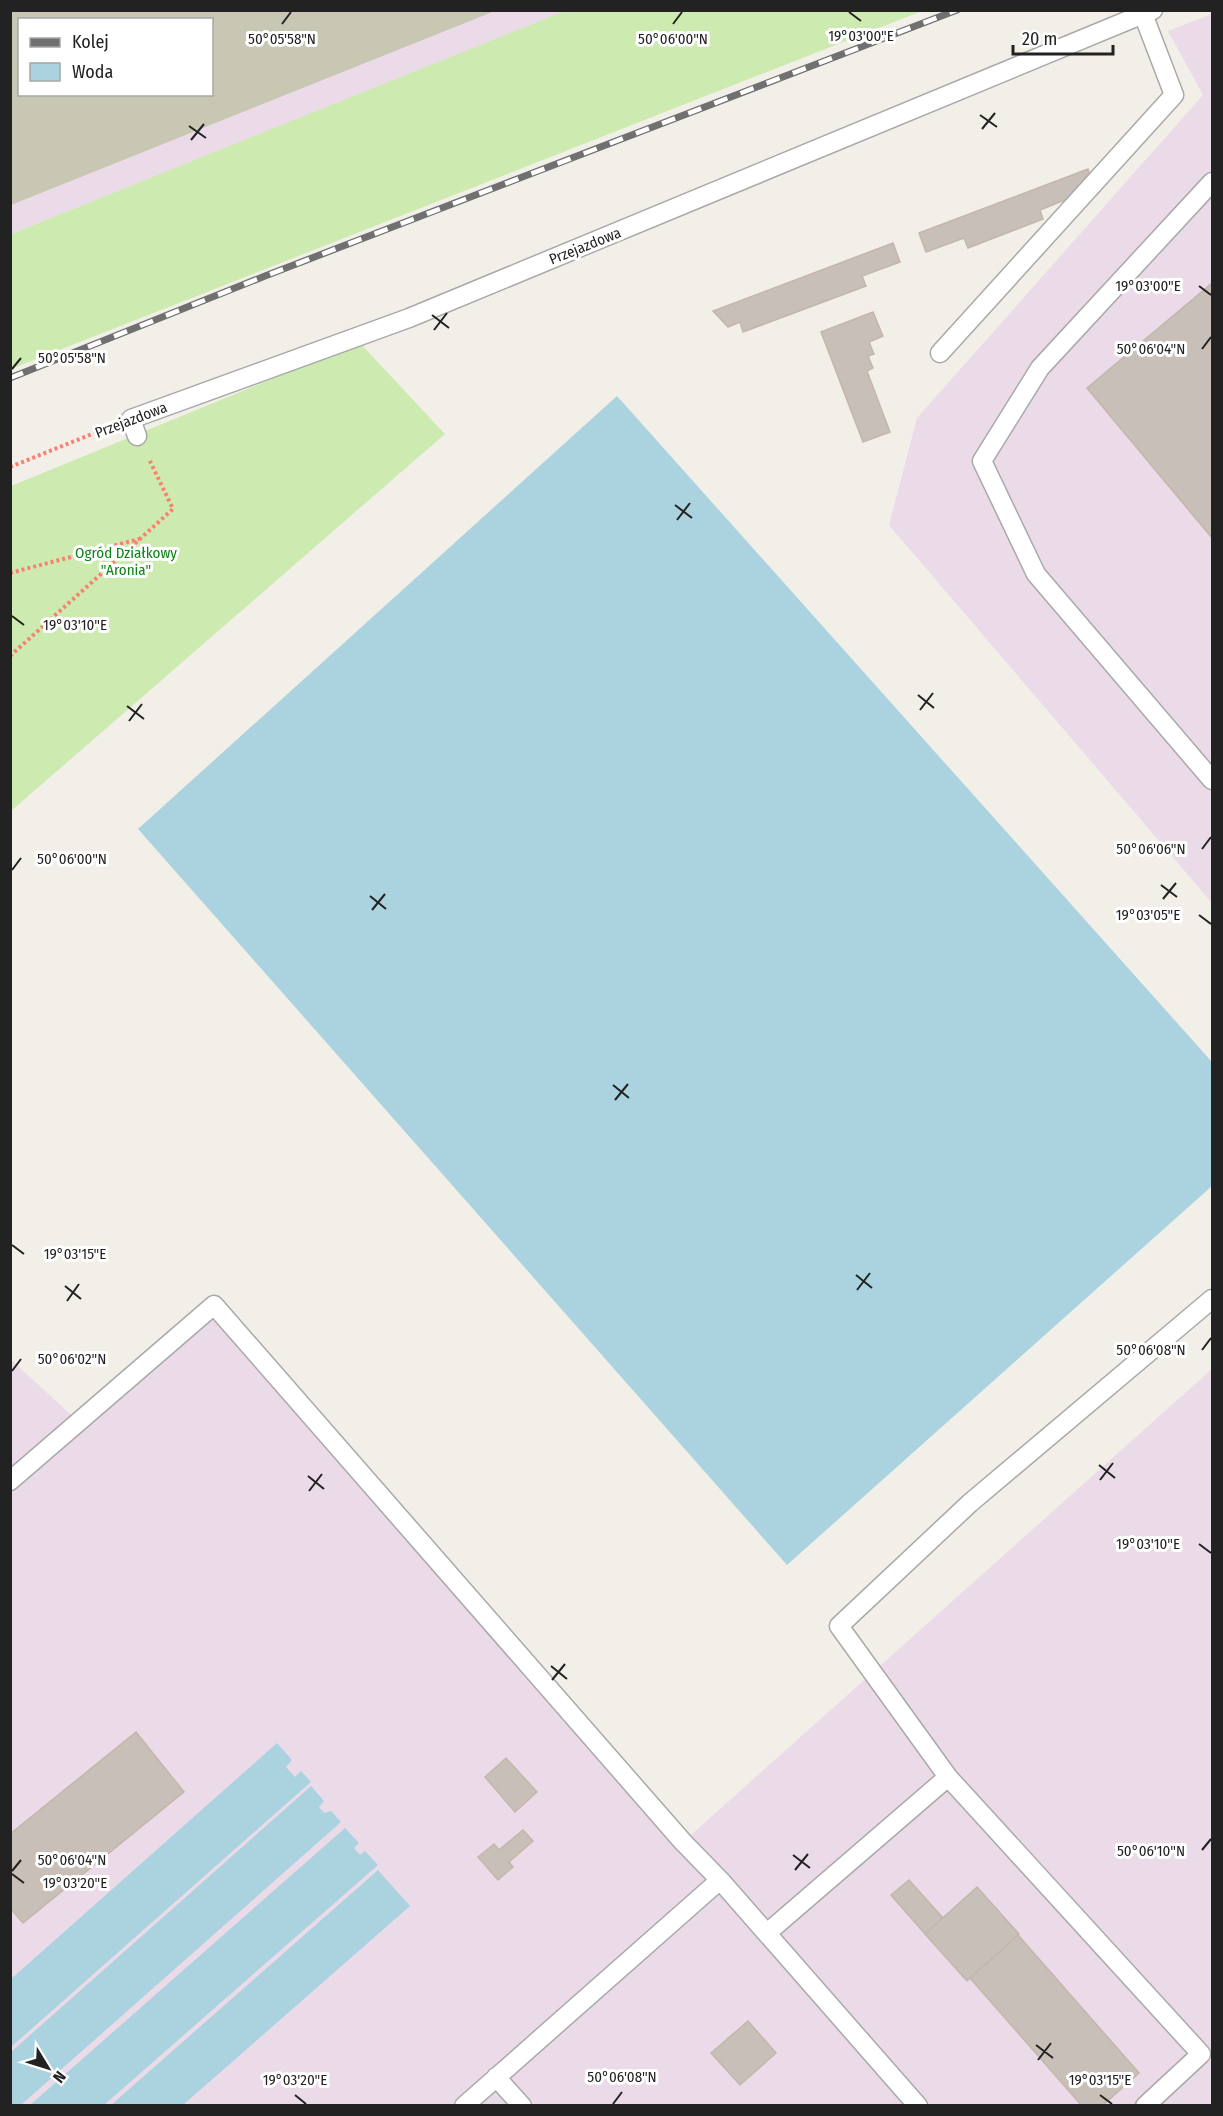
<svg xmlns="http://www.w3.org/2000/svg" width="1223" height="2116" viewBox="0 0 1223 2116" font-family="'Fira Sans Condensed',sans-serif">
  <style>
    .industrial { fill: #ebdbe8; fill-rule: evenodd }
    .construction { fill: #c7c7b4; fill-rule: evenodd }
    .grass { fill: #cdebb0 }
    .water { fill: #aad3df }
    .building { fill: #c7bfb8; stroke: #c4b6ab; stroke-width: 1.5 }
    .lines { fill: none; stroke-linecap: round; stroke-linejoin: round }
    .lane-casing { stroke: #a9a9a9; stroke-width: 21 }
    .path { stroke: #fa8072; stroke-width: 4; stroke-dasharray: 3 3; stroke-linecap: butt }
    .lane { stroke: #fff; stroke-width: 18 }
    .rail-casing { stroke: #707070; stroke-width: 7 }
    .rail { stroke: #fff; stroke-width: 4.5; stroke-dasharray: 14; stroke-linecap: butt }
    .ticks { fill: none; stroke: #222; stroke-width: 2 }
    .labels { text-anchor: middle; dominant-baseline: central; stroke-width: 6; stroke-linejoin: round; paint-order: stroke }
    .street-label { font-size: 15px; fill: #222; stroke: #fff }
    .park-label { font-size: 15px; fill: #0c8416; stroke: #fff }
    .ticks-label { font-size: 15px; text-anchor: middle; fill: #222; stroke: #fff; stroke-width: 6; stroke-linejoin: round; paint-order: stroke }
  </style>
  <rect width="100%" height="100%" fill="#f2efe9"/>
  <path class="industrial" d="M11 11H567L11 234ZM20 20H212V94H20Z
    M1212 14V903L889 525 917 418 1203 95 1168 31Z
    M214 1305 683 1842 1212 1369V2105H11L10 1359 79 1422Z"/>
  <path class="construction" d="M11 10H495V11L11 205ZM20 20H212V94H20Z"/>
  <path class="grass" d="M567 10 922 11 11 369V234Z
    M360 343 445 434 11 811V486Z"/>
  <path class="water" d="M617 396 1212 1062V1186L787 1565 138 829Z
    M277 1743 292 1760 286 1767 295 1777 301 1771 311 1782 11 2047V1979Z
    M311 1786 324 1801 319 1807 324 1813 331 1811 341 1822 21 2105H11V2052Z
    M345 1828 359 1843 354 1848 360 1855 365 1851 378 1865 104 2105H30Z
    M378 1870 410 1906 183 2105H111Z"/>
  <path class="building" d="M1088 169 1090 175 1067 199 1040 210 1043 219 968 248 964 238 926 252 919 233Z
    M893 243 900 262 862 276 866 286 743 332 740 322 728 327 713 311Z
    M1212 283V538L1087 388Z
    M873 312 883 336 869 342 874 354 868 356 873 368 867 371 890 432 863 442 821 332Z
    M136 1732 184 1792 23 1923 10 1908V1834Z
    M506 1758 537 1792 515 1812 485 1777Z
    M523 1830 533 1841 509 1862 513 1867 498 1880 478 1857 494 1844 499 1850Z
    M909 1880 943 1918 925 1934 891 1895Z
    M977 1887 1019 1934 967 1981 925 1934Z
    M1018 1935 1139 2073 1102 2106H1082L970 1978Z
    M748 2021 776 2053 740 2085 711 2053Z"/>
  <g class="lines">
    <defs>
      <path id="lane" d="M1212 182 1040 368 982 461 1036 574 1212 780
        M940 353 1174 95 1143 14
        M137 436 131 419 409 318 1153 10
        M10 1481 214 1305 683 1842 720 1880 918 2106
        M948 1777 839 1626 970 1503 1212 1299
        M767 1933 948 1777 1201 2054 1145 2106
        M496 2077 522 2106
        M464 2106 720 1880"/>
    </defs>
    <use href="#lane" class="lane-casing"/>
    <path class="path" d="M10 467 107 428
      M10 573 139 539
      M10 656 173 509 149 459"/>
    <use href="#lane" class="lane"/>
    <defs>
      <path id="rail" d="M10 378 265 276 957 10"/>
    </defs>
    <use href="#rail" class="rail-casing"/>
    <use href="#rail" class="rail"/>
  </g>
  <path class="ticks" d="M849 12 861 21M282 24 291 12M673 24 682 12M980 115 997 127M189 126 206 138M982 129 995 113M191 140 204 124M1199 286 1211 295M432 315 449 328M434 330 447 313M1202 349 1211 337M12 369 21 358M675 505 692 518M677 520 690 503M12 616 24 625M918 695 934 708M127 706 144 719M920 710 933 693M129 721 142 704M1202 849 1211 837M12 870 21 858M1161 885 1177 897M370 896 386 909M1163 899 1176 883M372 910 385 894M1199 915 1211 924M613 1085 629 1098M615 1100 628 1084M12 1245 24 1254M856 1275 872 1288M65 1286 81 1299M857 1290 870 1273M67 1301 79 1284M1202 1350 1211 1338M12 1371 21 1359M1099 1465 1115 1478M308 1476 324 1489M1100 1480 1113 1463M309 1491 322 1474M1199 1544 1211 1553M551 1666 567 1679M552 1680 565 1664M1202 1850 1211 1839M793 1855 810 1868M795 1870 808 1854M12 1871 21 1860M12 1874 24 1883M1036 2045 1053 2058M1038 2060 1051 2043M295 2095 306 2104M1100 2095 1112 2104M613 2104 622 2092"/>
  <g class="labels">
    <g class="street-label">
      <text transform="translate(585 246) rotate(-22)">Przejazdowa</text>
      <text transform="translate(131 420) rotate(-21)">Przejazdowa</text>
    </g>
    <g class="park-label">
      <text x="126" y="553">Ogród Działkowy<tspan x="126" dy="17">"Aronia"</tspan></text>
    </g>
  </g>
  <g class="ticks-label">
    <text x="861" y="41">19°03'00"E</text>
    <text x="282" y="44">50°05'58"N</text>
    <text x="673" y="44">50°06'00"N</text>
    <text x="1148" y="291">19°03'00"E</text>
    <text x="1151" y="354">50°06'04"N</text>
    <text x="72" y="363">50°05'58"N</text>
    <text x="75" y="630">19°03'10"E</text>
    <text x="1151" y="854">50°06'06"N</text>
    <text x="72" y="864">50°06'00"N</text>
    <text x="1148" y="920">19°03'05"E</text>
    <text x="75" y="1259">19°03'15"E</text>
    <text x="1151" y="1355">50°06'08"N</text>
    <text x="72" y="1364">50°06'02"N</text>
    <text x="1148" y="1549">19°03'10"E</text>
    <text x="1151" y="1856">50°06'10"N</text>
    <text x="72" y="1865">50°06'04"N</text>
    <text x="75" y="1888">19°03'20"E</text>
    <text x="622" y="2082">50°06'08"N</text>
    <text x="295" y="2085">19°03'20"E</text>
    <text x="1100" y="2085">19°03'15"E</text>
  </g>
  <rect width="1223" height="2116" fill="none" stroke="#222222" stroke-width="24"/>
  <rect x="18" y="18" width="195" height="78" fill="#ffffff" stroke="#a7a7a7" stroke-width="1.5"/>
  <rect x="30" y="38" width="30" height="9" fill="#707070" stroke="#a7a7a7" stroke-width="1.5"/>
  <text x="72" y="48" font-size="18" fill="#222222">Kolej</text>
  <rect x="30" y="63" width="30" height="18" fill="#aad3df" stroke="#a7a7a7" stroke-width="1.5"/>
  <text x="72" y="78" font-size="18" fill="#222222">Woda</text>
  <g transform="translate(48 2068) rotate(128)" stroke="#ffffff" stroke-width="4.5" paint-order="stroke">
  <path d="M0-4.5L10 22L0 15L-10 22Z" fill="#222222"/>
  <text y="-9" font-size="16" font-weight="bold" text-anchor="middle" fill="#222222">N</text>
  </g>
  <path d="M1013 45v9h100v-9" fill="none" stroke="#222222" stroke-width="3"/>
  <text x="1022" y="45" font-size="18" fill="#222222" stroke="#ffffff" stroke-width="4.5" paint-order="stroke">20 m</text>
</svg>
